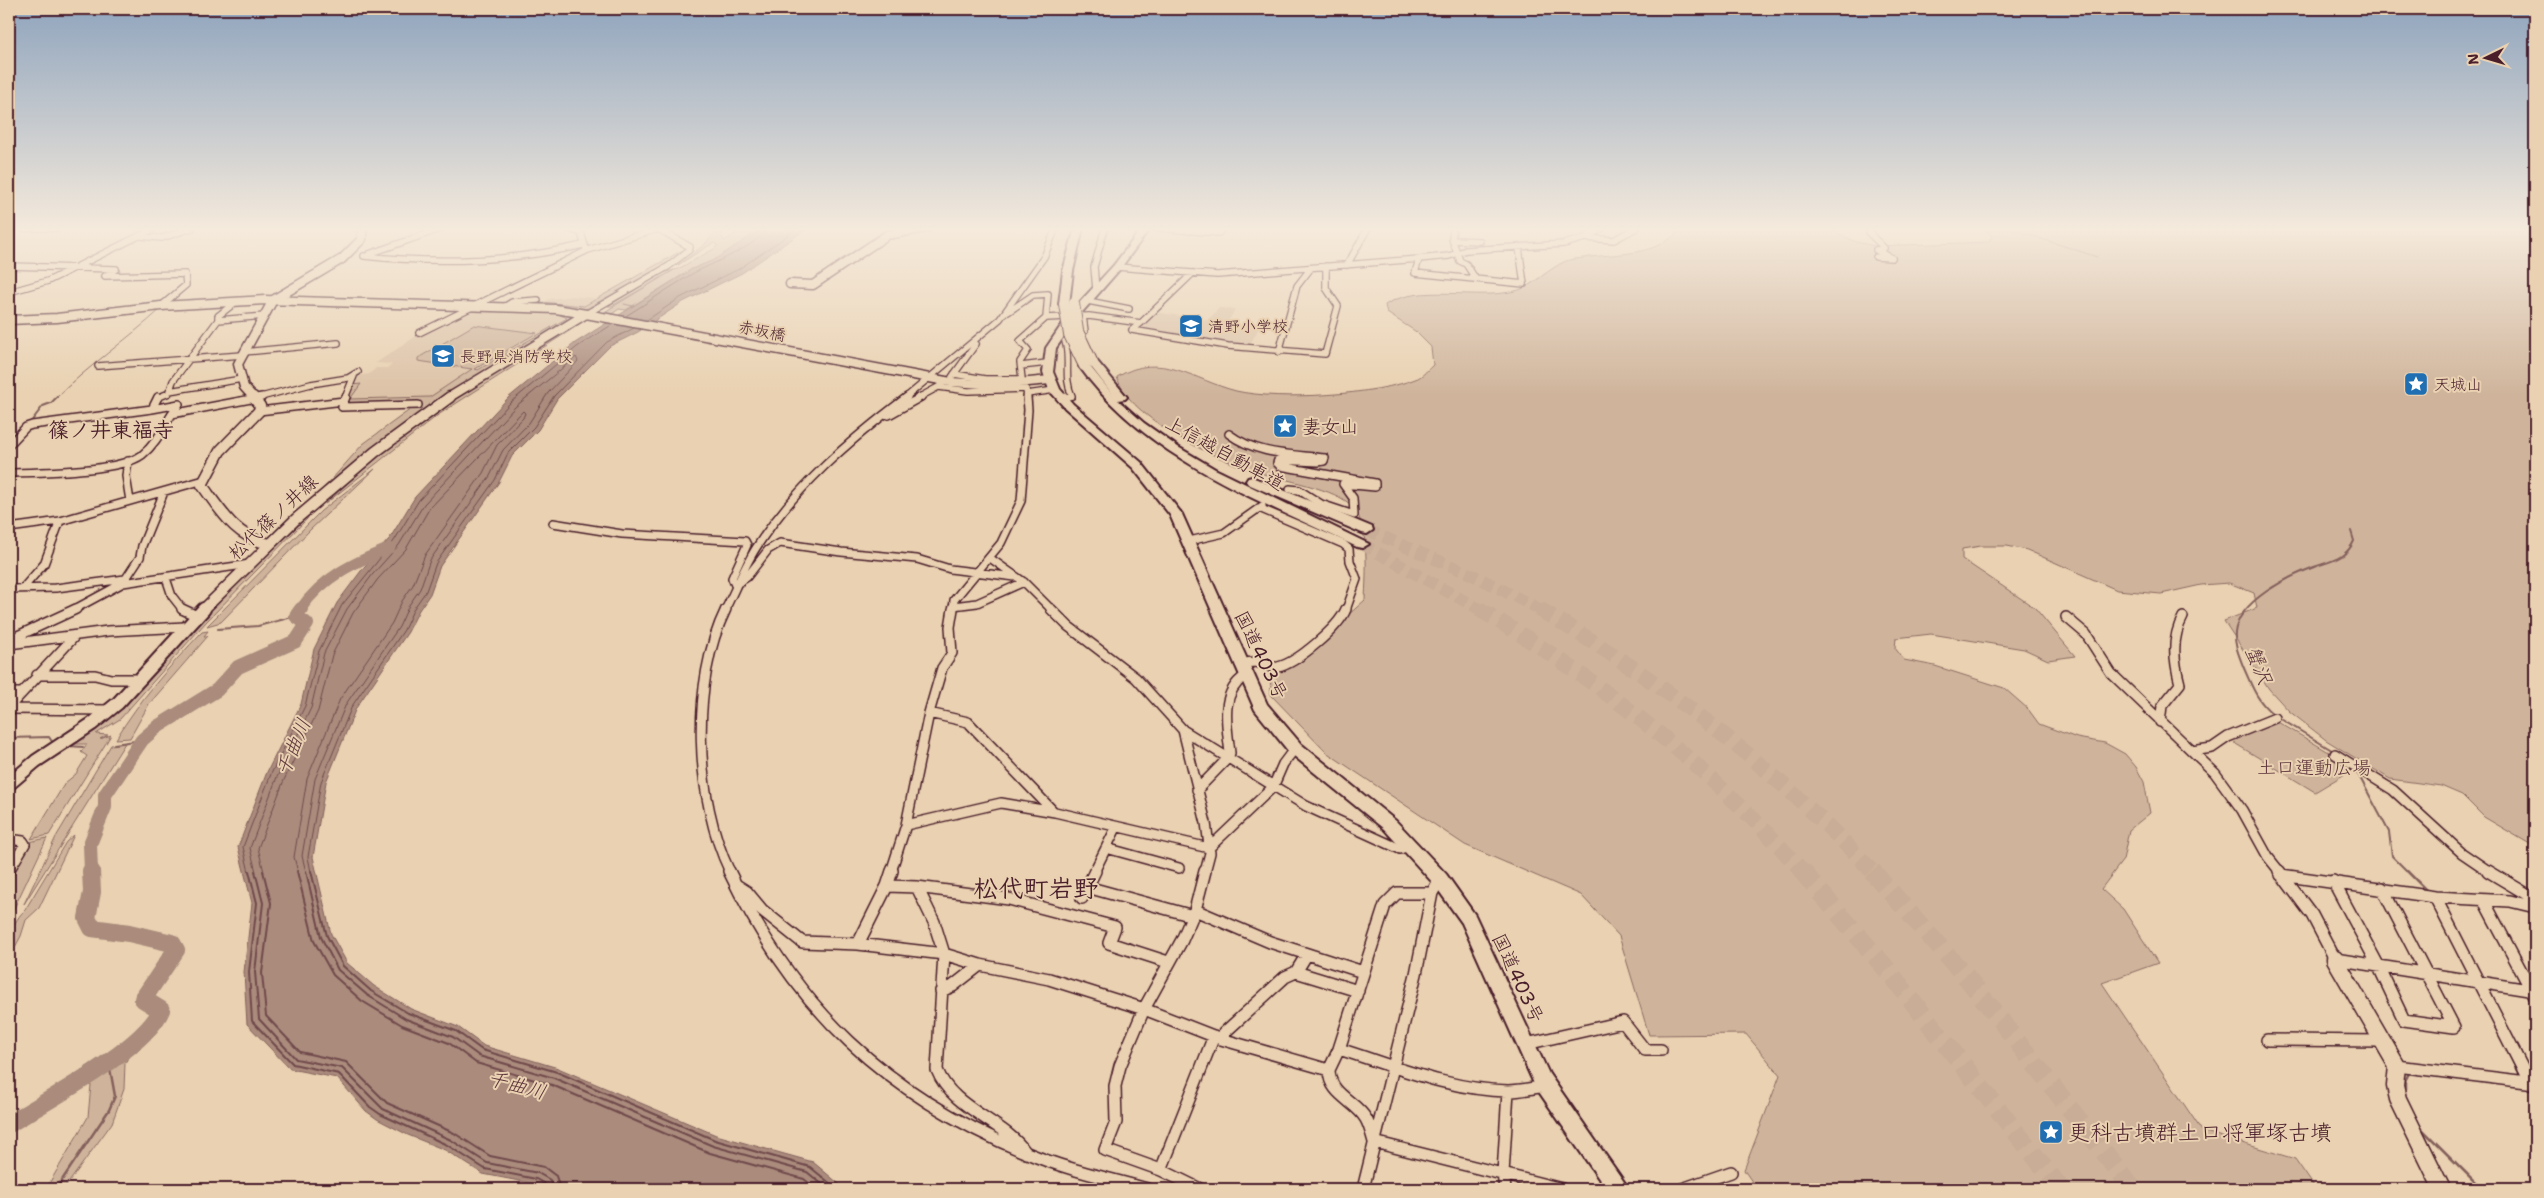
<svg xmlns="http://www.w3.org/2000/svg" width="2544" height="1198" viewBox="0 0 2544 1198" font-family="'Shantell Sans','Klee One',sans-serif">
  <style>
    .built { fill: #dcc2a6 }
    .green { fill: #cfb49b; stroke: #8c6a63 }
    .water { fill: #aa8b7c; stroke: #84605c }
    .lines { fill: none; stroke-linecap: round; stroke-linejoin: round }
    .shore-far1 { stroke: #704a4b; stroke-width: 1 }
    .shore { stroke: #704a4b; stroke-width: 2 }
    .stream-far2 { stroke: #84605c; stroke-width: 1 }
    .stream-far1 { stroke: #84605c; stroke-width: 2 }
    .stream { stroke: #84605c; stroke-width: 2.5 }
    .river-far2 { stroke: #aa8b7c; stroke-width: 11 }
    .river-far1 { stroke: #aa8b7c; stroke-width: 14 }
    .river { stroke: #aa8b7c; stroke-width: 18 }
    .highway-tunnel-far2 { stroke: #c9ad96; stroke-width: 12; stroke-dasharray: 12 6; stroke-linecap: butt }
    .highway-tunnel-far1 { stroke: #c9ad96; stroke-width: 16; stroke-dasharray: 16 8; stroke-linecap: butt }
    .highway-tunnel { stroke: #c9ad96; stroke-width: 19; stroke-dasharray: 19 9; stroke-linecap: butt }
    .street-far3-casing { stroke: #4a1f2b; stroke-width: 8 }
    .street-far2-casing { stroke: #4a1f2b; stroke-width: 10 }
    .street-far1-casing { stroke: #4a1f2b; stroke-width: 12 }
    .street-casing { stroke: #4a1f2b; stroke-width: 14 }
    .secondary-far3-casing { stroke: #4a1f2b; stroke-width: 11 }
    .secondary-far2-casing { stroke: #4a1f2b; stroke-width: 13 }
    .secondary-far1-casing { stroke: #4a1f2b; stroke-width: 16 }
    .secondary-casing { stroke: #4a1f2b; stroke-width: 19 }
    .highway-casing { stroke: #4a1f2b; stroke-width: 4 }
    .street-far3 { stroke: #e9d1b1; stroke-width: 5.5 }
    .street-far2 { stroke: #e9d1b1; stroke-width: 7 }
    .street-far1 { stroke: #e9d1b1; stroke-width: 9 }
    .street { stroke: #e9d1b1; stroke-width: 11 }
    .secondary-far3 { stroke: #e9d1b1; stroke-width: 8 }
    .secondary-far2 { stroke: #e9d1b1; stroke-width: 10 }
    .secondary-far1 { stroke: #e9d1b1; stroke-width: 12 }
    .secondary { stroke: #e9d1b1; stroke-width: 16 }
    .highway { fill: #e9d1b1; fill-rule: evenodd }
    .highway-bridge-casing { stroke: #4a1f2b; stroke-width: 12; stroke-linecap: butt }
    .highway-bridge { stroke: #e9d1b1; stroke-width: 10 }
    .labels { text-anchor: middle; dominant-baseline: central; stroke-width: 4; stroke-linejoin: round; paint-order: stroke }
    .far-poi-label { font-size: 16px; fill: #4a1f2b; stroke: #e9d1b1; text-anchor: start }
    .far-street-label { font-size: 16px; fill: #4a1f2b; stroke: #e9d1b1 }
    .poi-label { font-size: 19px; fill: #4a1f2b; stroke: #e9d1b1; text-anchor: start }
    .street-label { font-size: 19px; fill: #4a1f2b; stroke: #e9d1b1 }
    .park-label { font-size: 19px; fill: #5e353c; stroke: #e9d1b1 }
    .water-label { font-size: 20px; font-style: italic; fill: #5d353b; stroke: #e9d1b1 }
    .quarter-label { font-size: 21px; font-weight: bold; fill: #4a1f2b; stroke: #e9d1b1 }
    .near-poi-label { font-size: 22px; fill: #4a1f2b; stroke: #e9d1b1; text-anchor: start }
    .near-quarter-label { font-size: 25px; font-weight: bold; fill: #4a1f2b; stroke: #e9d1b1 }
  </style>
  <rect width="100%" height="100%" fill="#e9d1b1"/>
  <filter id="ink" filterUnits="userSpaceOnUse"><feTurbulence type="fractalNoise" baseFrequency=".02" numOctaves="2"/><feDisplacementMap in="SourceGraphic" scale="10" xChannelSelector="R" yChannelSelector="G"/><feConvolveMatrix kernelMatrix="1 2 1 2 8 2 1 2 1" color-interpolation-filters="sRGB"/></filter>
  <g filter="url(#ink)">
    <path class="built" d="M572 296 596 298 580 307 544 303 548 299Z
      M1219 308 1235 309 1227 324 1259 328 1249 346 1136 329 1154 312 1208 320Z
      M468 310 555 313 563 315 564 319 424 404 344 406 357 376 369 374 376 368H387L392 364 376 363 421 333Z"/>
    <path class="green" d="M720 228H725L721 235 724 241 745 228H763L714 260 692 269 626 310 619 309 609 316 601 314 674 270 612 306H608L663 273 678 269 714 249 718 245 713 243 678 265 704 245Z
      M1675 228H1828L1856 242 1875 246 1989 242 1992 236 1983 228H2535V847L2484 817 2462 795 2441 786 2390 779 2326 740 2289 711 2269 689 2224 621 2257 608 2254 593 2229 583 2201 585 2161 594 2117 590 2027 550 2007 546H1981L1962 549V559L2035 608 2075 656 2048 660 2024 649 1931 634 1896 638 1895 648 1904 660 1935 666 2004 688 2028 709 2039 724 2077 738 2105 743 2125 754 2136 767 2144 782 2150 813 2129 830 2123 860 2101 889 2123 909 2158 963 2102 983 2202 1131 2295 1159 2316 1189H1757L1744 1170 1780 1075 1746 1034 1649 1035 1619 936 1581 895 1465 845 1326 752 1271 695 1270 675 1326 642 1347 616 1365 600C1366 575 1370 528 1353 507 1336 488 1282 480 1257 472 1218 460 1129 419 1117 377 1161 350 1193 380 1236 391 1280 401 1377 395 1418 378 1424 375 1428 369 1433 365L1431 347 1415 331 1387 313 1385 305C1420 282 1478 302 1519 290 1533 285 1550 268 1564 262 1569 259 1577 259 1583 258 1615 253 1650 257 1676 234Z
      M688 247 676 259 588 308 581 310 510 305 541 302 584 306Z
      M556 313 576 314 478 376 316 497 363 444 415 406H344L352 385 361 384 350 399 430 397 472 369 418 361V358L474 325 537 333 475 369 478 370 567 318Z
      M575 325 577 326 438 415 325 504 387 447 444 406Z
      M375 469 311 529 221 622 207 626 321 511Z
      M313 509 307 519 206 622 120 719 96 734 108 735 100 739 111 735 49 835 31 839 65 783 76 774 87 756 81 752 87 744H67Z
      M208 631 204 636H208L149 704 130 738 116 739C139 700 171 665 202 632Z
      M2276 721 2346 762 2355 768 2315 792 2231 741Z
      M125 743 24 904 56 837 111 745Z
      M74 835 39 908 26 920 21 936 13 951 9 970C9 948 7 927 25 910L66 842Z
      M47 838 9 919V879L29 842Z
      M144 1039 132 1051 125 1063 124 1089 112 1123 64 1189H46L88 1117 91 1085H80L9 1126V1115L40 1098 117 1047Z"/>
    <path class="water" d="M763 228H808L742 273 683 302 638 332 610 346 557 399 538 430 512 456 499 482 440 566 430 594 419 610 408 632 356 708 326 782 313 857 331 934 347 963 374 986 411 1009 458 1027 484 1046 558 1068 716 1135 813 1162 845 1189H545L535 1184 483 1174 445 1150 408 1135 377 1119 366 1111 337 1078 290 1069 247 1024 244 972 252 903 238 847 267 772 301 704 314 649 337 603 364 567 390 538 415 497 508 398 575 343 692 269 714 260Z"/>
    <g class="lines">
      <path class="shore-far1" d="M626 316C648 302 669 288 692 274 707 265 762 245 766 228
        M647 320 680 298 739 269 798 228
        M249 872 243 847 271 774 305 706 319 651 342 605 394 541 419 500 511 402 577 347 613 324
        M256 872 250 848 277 777 311 708 324 653 347 609 373 574 399 545 424 504 515 407 576 357 578 361 548 393 529 423 503 450 490 476 430 560 420 589 409 605 399 627 346 704 315 779 302 856 306 872
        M264 872 258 848 284 780 318 711 332 655 353 613 378 579 406 549 429 509 523 411 525 413 523 418 497 445 483 473 425 555 413 585 402 601 392 623 340 699 307 779 294 857 298 872
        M311 872 308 857 321 782 352 706 404 630 414 608 426 591 436 563 495 480 508 453 534 427 554 396 607 342 634 328"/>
      <path class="shore" d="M249 871 257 903 249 972 252 1021 293 1064 339 1074 370 1107 380 1114 447 1145 485 1169 536 1179 545 1184 546 1189
        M255 871 263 903 255 972 259 1019 296 1059 342 1068 383 1109 451 1140 487 1163 538 1173 550 1180 553 1189
        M263 871 271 903 262 973 266 1016 300 1052 346 1062 387 1103 454 1133 490 1156 544 1167 556 1176 560 1189
        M297 871 314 941 333 975 362 1001 402 1025 449 1043 476 1063 552 1085 710 1153 804 1179 816 1189
        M306 871 321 937 338 970 367 995 406 1019 453 1037 479 1056 554 1078 713 1146 807 1172 828 1189
        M311 871 327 936 343 966 371 991 408 1013 456 1031 482 1050 557 1072 715 1140 810 1167 837 1189"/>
      <path class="stream-far2" d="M2009 228 2097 257
        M624 304 633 306
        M56 398C88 366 127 340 161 309"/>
      <path class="stream-far1" d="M30 423 43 406 51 403 57 397
        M218 629 258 626 296 616
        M2273 714C2257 702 2251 684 2243 666 2239 655 2234 644 2235 633 2238 601 2288 577 2314 567 2331 561 2346 559 2354 541L2351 531
        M2279 718 2335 752
        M9 738 49 737 53 743
        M114 744 142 740
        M69 746 83 747
        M2357 772 2389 832 2392 856 2408 872"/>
      <path class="stream" d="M2407 871 2428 892
        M2508 1051 2520 1077
        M2405 1096V1081L2409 1073
        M2420 1127 2482 1189
        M56 1189 109 1110 115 1096 109 1063"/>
      <path class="river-far2" d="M300 610C322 577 355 562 390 548"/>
      <path class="river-far1" d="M91 872 90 844 105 807V795L142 740 157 727 217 690 238 667 296 641 307 624 296 616 301 609"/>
      <path class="river" d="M9 1124C46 1101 146 1048 161 1010L143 999 176 950 172 943 129 933 92 928 87 918 92 892 91 871"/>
      <path class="highway-tunnel-far2" d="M1367 530 1477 577 1541 610
        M1362 544 1481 610"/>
      <path class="highway-tunnel-far1" d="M1479 609C1600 680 1710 767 1803 872
        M1539 609C1661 680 1776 769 1873 872"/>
      <path class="highway-tunnel" d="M1802 871 1890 973 2061 1189
        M1872 871 1968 979 2133 1189"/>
      <defs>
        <path id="street-far3" d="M22 228H58
          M568 228 581 233 586 249
          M1156 228 1219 233 1222 228
          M1453 228 1452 239 1460 261 1466 264 1475 278
          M1872 228 1869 233 1884 248 1876 250 1892 258 1876 257
          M141 236 162 238 192 228
          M1585 238 1614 240 1636 228
          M1454 240 1480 241
          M369 254 443 228
          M364 256C439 264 510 262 583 245
          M1419 259 1415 273 1524 284 1519 248
          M1347 265 1368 228
          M9 266 116 269 105 276 185 274 186 285 161 306
          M1117 267 1217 275 1419 259 1449 256 1466 250 1564 244 1585 238 1603 228
          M1096 290 1094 267 1105 228
          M9 292 48 281 155 228
          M1088 301 1129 309
          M504 307 512 302 538 300
          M586 314 669 266 689 250 690 247 657 228
          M1046 318 1089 316 1141 323 1193 273
          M218 320 265 316
          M1141 323 1132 330 1228 346 1325 354 1338 306 1326 288V266
          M419 333 588 250 658 229
          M244 352 338 343
          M1279 352 1297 286 1311 268
          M98 366 242 355
          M1021 366 1047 363
          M954 374 985 379H1022L1020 362 1028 350 1020 341 1046 318 1048 294 1033 295 1008 312
          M952 377 976 344
          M939 387 968 391 1026 389 1027 398
          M169 391 242 379
          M1027 394 1055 390
          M157 398 169 393 173 381 218 320V316L237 301
          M257 398 311 384 348 378 358 372
          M345 398 354 376
          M905 398 1000 319 1044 257 1056 228
          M918 398 942 385
          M1061 398 1072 396C1063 377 1071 360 1065 341L1085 331 1083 316"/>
        <path id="street-far2" d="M158 397 152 409 179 404 172 414
          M346 397 342 407 418 405
          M1061 398 1066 397
          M259 411 344 401
          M889 415 921 397
          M1229 434C1257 455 1292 454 1325 458L1324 461 1318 462 1278 460 1277 463 1280 466 1375 483V487L1343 484 1353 498 1354 515 1321 504 1299 490 1290 489
          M9 445 26 427 32 425 152 409
          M128 461 126 476 130 501
          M9 473C40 472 119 472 142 455 156 444 163 428 172 414L262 397
          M1259 508 1343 544 1349 549 1350 561 1357 579 1346 610
          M553 523 622 534 745 541 747 545 732 578 735 585 747 577 768 550 780 543 841 552 917 559 950 569 1015 577
          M9 528 60 521 204 480
          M1189 541 1224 533 1262 506
          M990 558 1024 582 1052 610
          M166 578 172 596 183 610
          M123 583 140 557 142 546 164 492
          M23 588 44 564 60 521
          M9 589 56 588 125 579
          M953 606 977 603 1024 582
          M73 610 123 583 250 564
          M725 610C735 590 744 567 756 548 795 487 850 440 907 397
          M953 610 954 600 1001 543 1021 501 1028 410 1027 397"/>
        <path id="street-far1" d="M182 609 197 616
          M726 609C690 682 695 800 730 872
          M1051 609 1068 626 1136 678 1183 730 1306 806 1400 849 1410 846
          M2066 617 2086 634 2111 673 2215 773 2242 810 2268 857 2280 872
          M9 640 76 609
          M9 644 108 631 185 627
          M1240 664C1245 663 1251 662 1256 662 1264 663 1269 669 1278 667 1297 663 1339 627 1346 609
          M37 675H95L111 679H141
          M9 693H22
          M9 707 74 637
          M9 709 109 710
          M929 713 968 722 1054 812
          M2160 722 2162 706 2180 684C2174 661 2171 639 2183 617
          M1183 730 1206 823 1210 853 1205 872
          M2192 751 2212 748 2228 737 2275 718
          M2335 754 2393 790 2462 853 2490 872
          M1197 790 1228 758 1230 753C1227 725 1219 694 1245 676
          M906 825 1001 803 1055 812 1209 848
          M9 839 23 841 25 844 9 871
          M1106 848 1179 868
          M1209 848 1273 787 1283 764 1295 748
          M891 872 906 825 929 713 942 668 952 653 950 627 953 609
          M1094 872 1116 828"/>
        <path id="street" d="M729 871C794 1008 886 1095 1027 1153 1065 1169 1107 1178 1147 1189
          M2279 871 2312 915 2335 959 2535 991
          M2488 871 2535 899
          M2281 875 2435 897 2510 901 2535 907
          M2333 881 2378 965 2404 1020 2454 1027 2382 888
          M736 885 747 892 762 910 802 942 858 944 944 954 980 965 1049 979 1144 1009 1221 1039 1329 1070C1329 1095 1356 1101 1366 1119 1370 1126 1372 1135 1374 1142
          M887 886 917 887 1009 899 1115 927 1109 943 1168 962
          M917 887 934 922 944 954 937 1070C953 1110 1002 1119 1026 1153
          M1087 887 1193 916
          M2435 897 2530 1083
          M1082 898 1095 871
          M2484 901 2535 997
          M1195 910 1270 942 1363 972
          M858 944 887 886 892 871
          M1296 972 1307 954
          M941 991 953 986 980 965
          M1221 1039 1224 1033 1285 977 1296 972 1358 991
          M2267 1040 2379 1041
          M1526 1044 1623 1022 1645 1050H1661
          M1339 1049C1394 1066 1449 1090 1508 1091 1520 1091 1533 1088 1546 1086
          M2397 1066 2535 1083
          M1329 1070 1339 1049 1385 905 1397 893H1432
          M1374 1142 1562 1189
          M1161 1170 1105 1150 1116 1122 1115 1086 1120 1066 1144 1009 1182 940 1195 910 1205 871
          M1200 1189 1161 1170 1214 1036
          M1363 1189 1416 974 1432 893 1440 879
          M1505 1189 1503 1174 1508 1091
          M1682 1189 1731 1172"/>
        <path id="secondary-far3" d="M790 284 813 285 887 235 926 228
          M9 320 57 318 161 306 265 300 556 309 586 314
          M254 398 244 387 238 364 273 300 342 259 362 239V228
          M448 398 586 314 951 382 997 385 1050 380"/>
        <path id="secondary-far2" d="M253 397 260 406 259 411 220 451 202 485C221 511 236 538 270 544
          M203 610 296 519 375 452 450 397"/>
        <path id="secondary-far1" d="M9 784 36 761 92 724 118 703 204 609"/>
        <path id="secondary" d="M2335 959 2397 1066 2395 1086 2398 1099 2442 1189"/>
        <path id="highway" d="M1075 228H1083L1073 271 1069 304 1064 307 1059 304 1063 271Z
          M1142 228H1150L1120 269 1077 318 1056 348 1053 372 1060 389 1073 404 1141 462 1182 514 1267 704 1301 744 1396 821 1446 874 1475 915 1549 1074 1629 1189H1606L1535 1086 1462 923 1434 884 1384 829 1289 752 1255 710 1170 515 1133 468 1065 408 1049 390 1043 372 1046 348 1069 314 1114 265Z
          M1093 360 1097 361 1127 397 1125 399 1118 400 1144 423 1178 447 1215 469 1369 544 1362 548 1357 547C1257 499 1146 459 1079 366L1080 364H1088L1114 396 1088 363Z
          M1252 477 1372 527 1373 530 1367 534 1362 533 1248 484 1246 481 1248 478Z"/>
      </defs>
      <use href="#street-far3" class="street-far3-casing"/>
      <use href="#street-far2" class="street-far2-casing"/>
      <use href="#street-far1" class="street-far1-casing"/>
      <use href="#street" class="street-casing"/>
      <use href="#secondary-far3" class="secondary-far3-casing"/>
      <use href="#secondary-far2" class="secondary-far2-casing"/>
      <use href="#secondary-far1" class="secondary-far1-casing"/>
      <use href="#secondary" class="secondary-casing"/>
      <use href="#highway" class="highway-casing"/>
      <use href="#street-far3" class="street-far3"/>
      <use href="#street-far2" class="street-far2"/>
      <use href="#street-far1" class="street-far1"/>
      <use href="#street" class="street"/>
      <use href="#secondary-far3" class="secondary-far3"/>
      <use href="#secondary-far2" class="secondary-far2"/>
      <use href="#secondary-far1" class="secondary-far1"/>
      <use href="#secondary" class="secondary"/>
      <use href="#highway" class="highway"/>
      <defs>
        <path id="highway-bridge" d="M1074 303 1078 331 1093 363
          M1064 304 1069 335 1084 366"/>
      </defs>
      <use href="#highway-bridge" class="highway-bridge-casing"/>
      <use href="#highway-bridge" class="highway-bridge"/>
    </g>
  </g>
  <linearGradient id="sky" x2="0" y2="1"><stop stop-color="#8fa4bd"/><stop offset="0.58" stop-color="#f5eadc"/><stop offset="1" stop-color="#f5eadc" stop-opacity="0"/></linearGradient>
  <rect width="2544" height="395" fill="url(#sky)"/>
  <defs>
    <symbol id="school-square" viewBox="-11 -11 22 22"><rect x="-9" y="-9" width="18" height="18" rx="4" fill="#1f6fb2" stroke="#e9d1b1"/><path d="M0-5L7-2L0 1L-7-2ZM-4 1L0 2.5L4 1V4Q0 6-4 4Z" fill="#fff"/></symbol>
    <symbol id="sight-square" viewBox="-11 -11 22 22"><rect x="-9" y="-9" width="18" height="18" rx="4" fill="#1f6fb2" stroke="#e9d1b1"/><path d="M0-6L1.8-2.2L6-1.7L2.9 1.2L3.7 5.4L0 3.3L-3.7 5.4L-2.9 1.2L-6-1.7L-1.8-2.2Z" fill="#fff"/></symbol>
  </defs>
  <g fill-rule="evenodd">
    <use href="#school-square" x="1177" y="312" width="28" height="28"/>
    <use href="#school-square" x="429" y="342" width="28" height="28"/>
    <use href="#sight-square" x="2402" y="370" width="28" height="28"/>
    <use href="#sight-square" x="1271" y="412" width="28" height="28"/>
    <use href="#sight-square" x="2037" y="1118" width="28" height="28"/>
  </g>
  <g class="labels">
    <g class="far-poi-label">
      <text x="1208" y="326">清野小学校</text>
      <text x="460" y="356">長野県消防学校</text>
      <text x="2434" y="384">天城山</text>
    </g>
    <g class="far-street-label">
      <text transform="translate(762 331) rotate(11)">赤坂橋</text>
    </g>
    <g class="poi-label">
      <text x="1302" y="426">妻女山</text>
    </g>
    <g class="street-label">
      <text transform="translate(1225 453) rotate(29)">上信越自動車道</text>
      <text transform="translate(273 517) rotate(-43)">松代篠ノ井線</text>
      <text transform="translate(1261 655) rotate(64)">国道403号</text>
      <text transform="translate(1518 978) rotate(65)">国道403号</text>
    </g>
    <g class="park-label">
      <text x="2314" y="767">土口運動広場</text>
    </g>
    <g class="water-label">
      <text transform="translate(2259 665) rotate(68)">蟹沢</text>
      <text transform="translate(293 747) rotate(-67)">千曲川</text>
      <text transform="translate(517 1085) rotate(15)">千曲川</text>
    </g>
    <g class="quarter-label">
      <text x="111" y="430">篠ノ井東福寺</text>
    </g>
    <g class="near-poi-label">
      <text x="2068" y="1132">更科古墳群土口将軍塚古墳</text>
    </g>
    <g class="near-quarter-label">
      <text x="1036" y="888">松代町岩野</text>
    </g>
  </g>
  <rect width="2544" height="1198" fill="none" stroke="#e9d1b1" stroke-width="30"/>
  <rect x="15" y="15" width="2514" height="1168" fill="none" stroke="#4a1f2b" stroke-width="2" filter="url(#ink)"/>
  <g transform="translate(2486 58) rotate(265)" stroke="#e9d1b1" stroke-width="4" paint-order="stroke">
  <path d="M0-4L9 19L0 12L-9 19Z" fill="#4a1f2b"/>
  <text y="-8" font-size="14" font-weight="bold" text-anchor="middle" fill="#4a1f2b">N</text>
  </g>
</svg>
